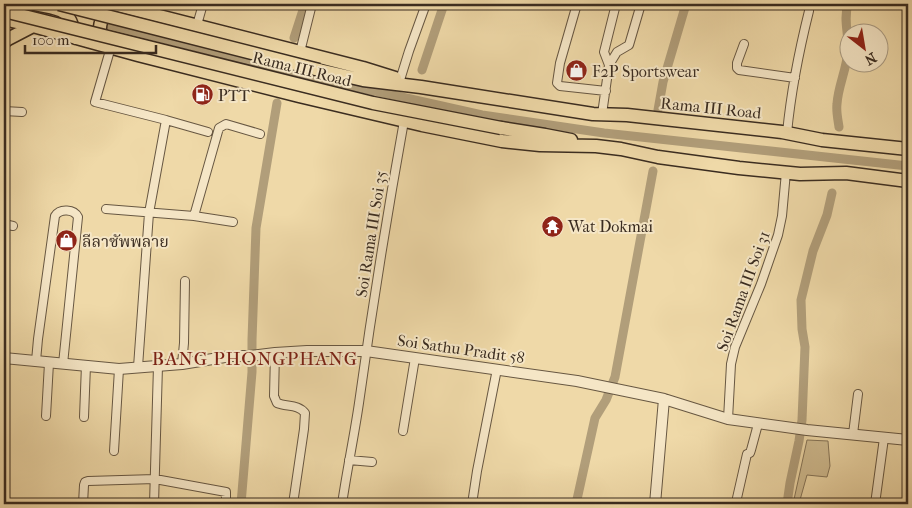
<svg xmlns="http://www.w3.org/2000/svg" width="912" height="508" viewBox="0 0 912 508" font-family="'IM FELL French Canon','Noto Serif Thai',serif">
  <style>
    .green { fill: #d0bc91; stroke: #857458 }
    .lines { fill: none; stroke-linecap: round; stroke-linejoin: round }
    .canal { stroke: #b19e7a; stroke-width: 9 }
    .minor-casing { stroke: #675742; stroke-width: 10 }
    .tertiary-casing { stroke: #675742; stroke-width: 12 }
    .primary-casing { stroke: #3a2c20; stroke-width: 15 }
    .minor { stroke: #f5e6c6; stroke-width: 8 }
    .tertiary { stroke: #f5e6c6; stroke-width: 10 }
    .primary { stroke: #efd9a8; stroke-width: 12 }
    .primary-bridge-casing { stroke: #3a2c20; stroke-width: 15; stroke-linecap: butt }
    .primary-bridge { stroke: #efd9a8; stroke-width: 12 }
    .labels { text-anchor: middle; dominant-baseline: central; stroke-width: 4; stroke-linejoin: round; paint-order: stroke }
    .street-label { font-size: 16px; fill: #3a2c20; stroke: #f5e6c6 }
    .poi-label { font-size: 16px; fill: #3a2c20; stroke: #f5e6c6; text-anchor: start }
    .quarter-label { font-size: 19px; letter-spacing: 1px; fill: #7a1f14; stroke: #f5e6c6 }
  </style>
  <rect width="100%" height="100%" fill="#efd9a8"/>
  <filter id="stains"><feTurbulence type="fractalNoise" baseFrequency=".004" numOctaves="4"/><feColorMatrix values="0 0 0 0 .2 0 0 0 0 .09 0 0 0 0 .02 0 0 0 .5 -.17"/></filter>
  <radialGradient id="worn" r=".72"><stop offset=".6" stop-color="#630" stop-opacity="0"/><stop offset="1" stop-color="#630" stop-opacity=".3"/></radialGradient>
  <path class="green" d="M807 440 828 441 830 466 827 477 807 475 800 500 793 504Z"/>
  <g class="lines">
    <path class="canal" d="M110 25 330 81 482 115 604 133 908 166
      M294 38 305 4
      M422 70 444 4
      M658 110 663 82 686 4
      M839 127C838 120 836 111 837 104 838 86 847 69 848 50 849 34 843 20 848 4
      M241 504 252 372V340L256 228 277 103
      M576 504 595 418 606 400 615 377 653 171
      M787 504 790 483 799 441 802 420 805 347 802 329 801 300 813 251 827 215 832 193"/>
    <defs>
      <path id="minor" d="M577 4 560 63 557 83 560 86 606 91
        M197 25 203 4
        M744 44 737 63V68L739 70 795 78
        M111 47 95 102 166 120 208 132
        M300 52 312 4
        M609 65 604 52 616 4
        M400 80 409 51 426 4
        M4 111 22 112
        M602 114 609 65 617 52 629 45 641 4
        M787 133C791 92 799 51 809 11
        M106 209 194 216 233 222
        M194 216 219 128 226 124 260 134
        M4 224 13 226
        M275 353 274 396 277 403C287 407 298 404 305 413L304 429 293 504
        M36 361 38 339 55 216C60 208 74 209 78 217L63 364
        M182 364 184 343 185 281
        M138 367 149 213 166 120
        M46 416 49 363
        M84 417 86 365
        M728 419 731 364 735 347 761 284 778 235 782 216 786 172
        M403 431 415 358
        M853 434 858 394
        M114 451 119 369
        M349 460 372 462
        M737 498 747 454 750 453 751 450 758 424
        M83 504 84 485 85 482 88 481 155 479 226 492V504
        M154 504 158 366
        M342 504C347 470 354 437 359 403 372 309 387 215 404 121
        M472 504 477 471 497 369
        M875 504 884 438"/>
      <path id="tertiary" d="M4 358 119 369 182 364 231 356H249L275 353 307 351H366L577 381 664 399 728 419 807 430 908 440
        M655 504 664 399"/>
      <path id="primary" d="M34 4C62 10 68 6 76 38
        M112 4 363 68 395 78
        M4 19 33 26 138 55 299 96 422 125 502 141 540 145 596 146 621 149 658 157 739 168 800 174 846 173 908 181
        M4 42 8 39 33 26
        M105 42C96 31 100 16 111 8
        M319 70 363 80 421 87 593 114 627 115 782 132 822 140 908 149
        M501 128 545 135 571 140"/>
    </defs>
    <use href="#minor" class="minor-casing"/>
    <use href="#tertiary" class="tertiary-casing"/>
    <use href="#primary" class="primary-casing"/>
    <use href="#minor" class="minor"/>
    <use href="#tertiary" class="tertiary"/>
    <use href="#primary" class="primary"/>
    <defs>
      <path id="primary-bridge" d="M59 4 319 70
        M4 11 373 103 501 128"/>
    </defs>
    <use href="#primary-bridge" class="primary-bridge-casing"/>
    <use href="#primary-bridge" class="primary-bridge"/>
  </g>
  <defs>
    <symbol id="shop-disc" viewBox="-11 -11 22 22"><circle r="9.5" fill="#8f2418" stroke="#f5e6c6"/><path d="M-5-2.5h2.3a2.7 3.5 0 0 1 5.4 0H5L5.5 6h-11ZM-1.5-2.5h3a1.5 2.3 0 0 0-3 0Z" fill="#fff"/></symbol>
    <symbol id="fuel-disc" viewBox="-11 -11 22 22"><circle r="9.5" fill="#8f2418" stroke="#f5e6c6"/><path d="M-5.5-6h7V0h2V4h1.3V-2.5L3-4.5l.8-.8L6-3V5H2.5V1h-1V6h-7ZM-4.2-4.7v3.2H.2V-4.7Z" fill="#fff"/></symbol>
    <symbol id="temple-disc" viewBox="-11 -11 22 22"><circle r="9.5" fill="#8f2418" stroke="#f5e6c6"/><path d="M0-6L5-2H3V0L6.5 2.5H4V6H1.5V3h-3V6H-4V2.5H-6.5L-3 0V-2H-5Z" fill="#fff"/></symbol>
  </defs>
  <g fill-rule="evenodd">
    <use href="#shop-disc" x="564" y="58" width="25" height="25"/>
    <use href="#fuel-disc" x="190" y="82" width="25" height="25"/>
    <use href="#temple-disc" x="540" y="214" width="25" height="25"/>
    <use href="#shop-disc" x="54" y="228" width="25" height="25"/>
  </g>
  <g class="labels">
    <g class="street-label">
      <text transform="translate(302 69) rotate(14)">Rama III Road</text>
      <text transform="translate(711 108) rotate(6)">Rama III Road</text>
      <text transform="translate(371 234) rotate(-81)">Soi Rama III Soi 35</text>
      <text transform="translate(743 291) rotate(-70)">Soi Rama III Soi 31</text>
      <text transform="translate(461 349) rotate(8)">Soi Sathu Pradit 58</text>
    </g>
    <g class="poi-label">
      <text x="592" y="71">F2P Sportswear</text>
      <text x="218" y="95">PTT</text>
      <text x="568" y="226">Wat Dokmai</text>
      <text x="82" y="241">ลีลาซัพพลาย</text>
    </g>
    <g class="quarter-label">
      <text x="255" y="359">BANG PHONGPHANG</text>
    </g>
  </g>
  <rect width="912" height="508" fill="none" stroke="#efd9a8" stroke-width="20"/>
  <rect x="5" y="5" width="902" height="498" fill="none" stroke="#3a2c20" stroke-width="2.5"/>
  <rect x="10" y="10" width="892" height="488" fill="none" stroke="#3a2c20"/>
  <g transform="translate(864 48) rotate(149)"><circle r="24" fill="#f5e6c6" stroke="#aa9c84"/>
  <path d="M0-4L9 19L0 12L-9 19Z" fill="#8f2418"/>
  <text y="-8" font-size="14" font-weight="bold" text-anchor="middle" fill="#3a2c20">N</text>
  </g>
  <path d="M25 45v8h131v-8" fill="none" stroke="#3a2c20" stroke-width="2.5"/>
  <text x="32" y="45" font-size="15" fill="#3a2c20" stroke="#f5e6c6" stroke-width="4" paint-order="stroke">100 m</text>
  <rect width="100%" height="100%" filter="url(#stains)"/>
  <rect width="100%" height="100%" fill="url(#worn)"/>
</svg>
